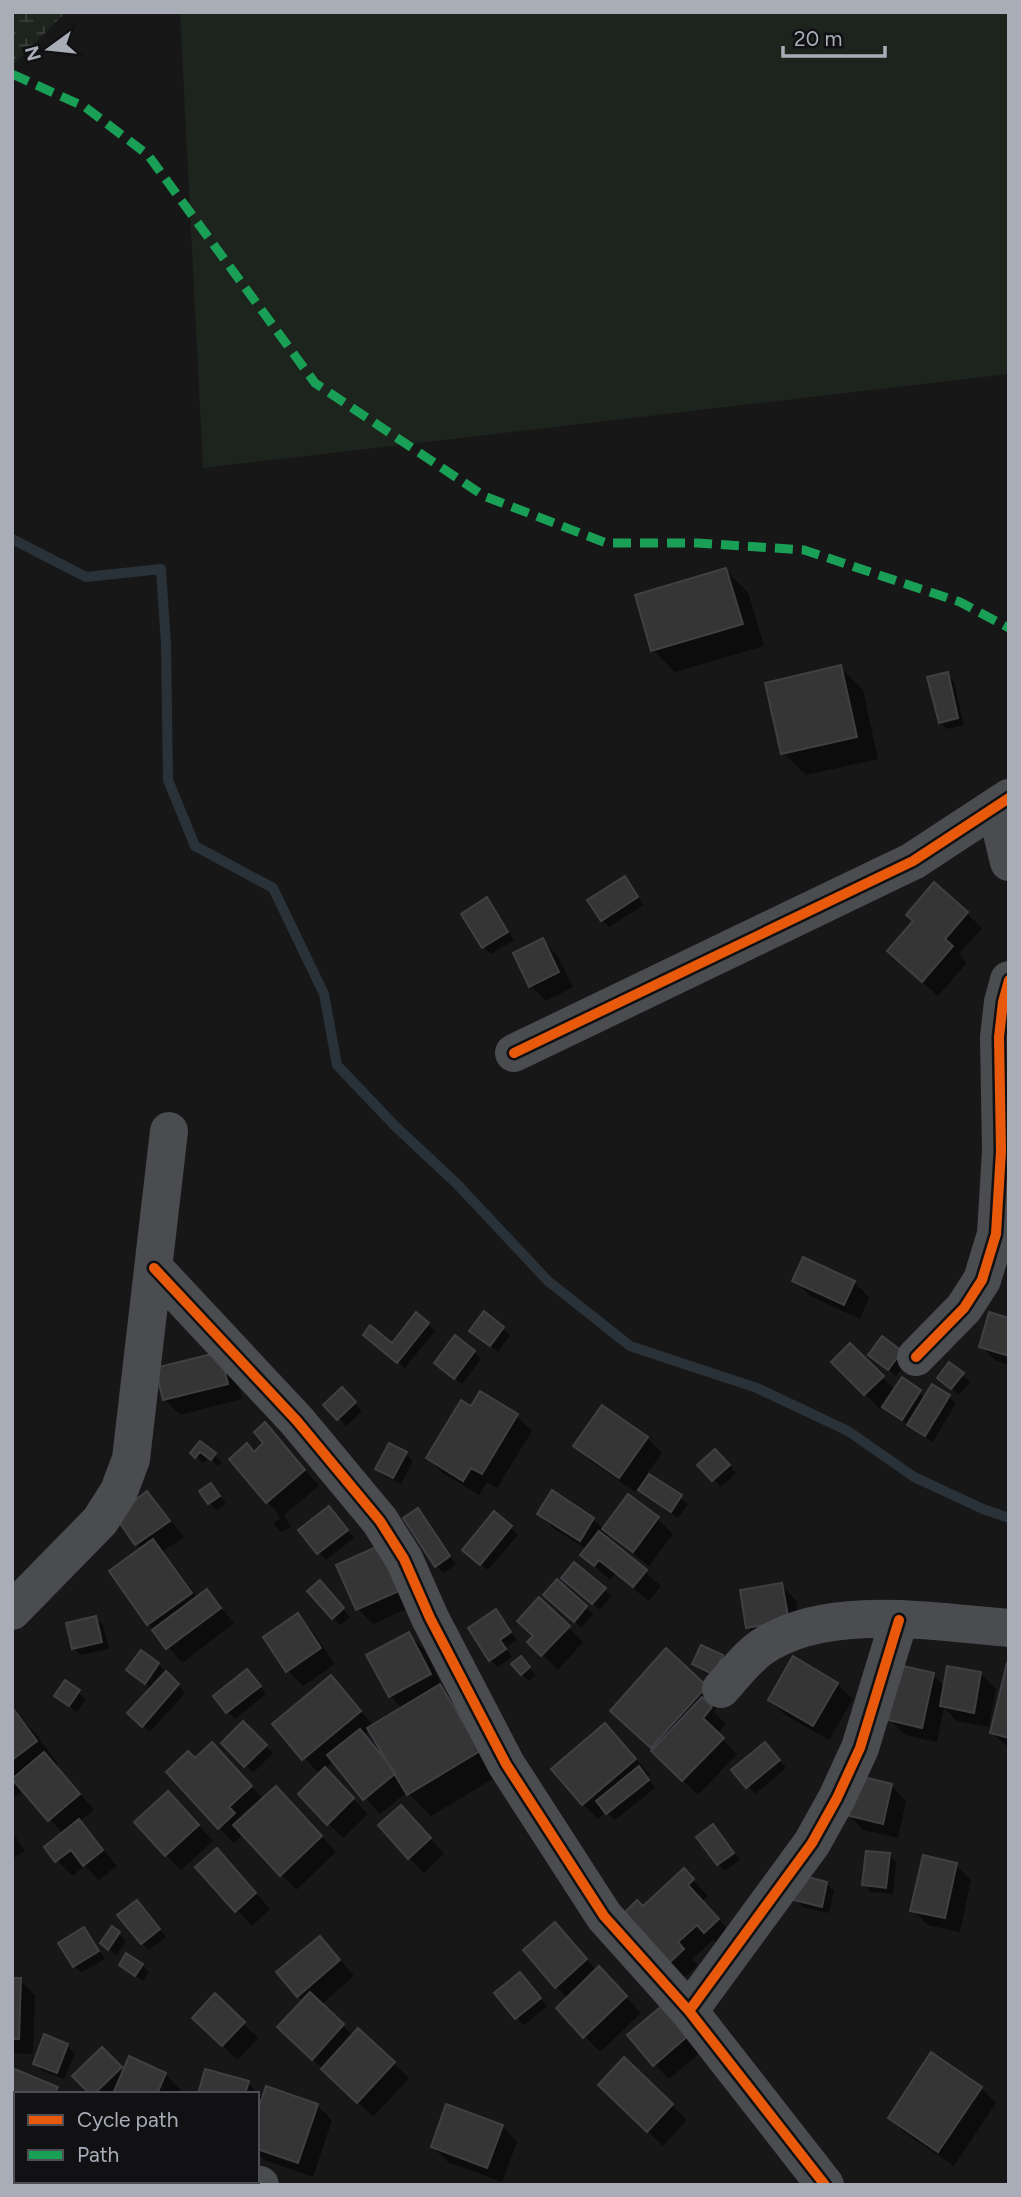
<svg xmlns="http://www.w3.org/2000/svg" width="1021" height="2197" viewBox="0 0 1021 2197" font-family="Figtree,sans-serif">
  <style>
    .green { fill: #1d241e }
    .wetland { fill: url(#wetland-marsh) }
    .shadow { fill: #0007; fill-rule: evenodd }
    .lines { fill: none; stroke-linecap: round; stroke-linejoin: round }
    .stream { stroke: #2a3239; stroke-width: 10 }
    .building { fill: #353536; stroke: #3f4043; stroke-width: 2 }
    .minor { stroke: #4b4c50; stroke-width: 38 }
    .quiet { stroke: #1a9f57; stroke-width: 9; stroke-dasharray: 18 9; stroke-linecap: butt }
    .cycleway-casing { stroke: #111113; stroke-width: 15 }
    .cycleway { stroke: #e8590c; stroke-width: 10 }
  </style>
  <defs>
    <pattern id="wetland-marsh" width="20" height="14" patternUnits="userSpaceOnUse" patternTransform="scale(1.75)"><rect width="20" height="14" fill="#1d241e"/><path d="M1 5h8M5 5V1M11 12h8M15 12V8" fill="none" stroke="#3b413d"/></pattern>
  </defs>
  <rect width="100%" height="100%" fill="#171717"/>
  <path class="green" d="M180 12H1009V374L203 468Z"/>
  <path class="wetland" d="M12 12H66L12 66Z"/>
  <path class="shadow" d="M725 570 748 592 764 646 675 672 653 650Z
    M840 667 863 690 878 759 806 775 783 753Z
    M947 674 954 682 964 725 947 729 940 722Z
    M625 878 644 905 609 927 602 920Z
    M486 899 494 907 514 940 491 954 483 947Z
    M967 913 982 928 959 954 967 963 938 996 904 966Z
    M542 940 557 955 573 987 546 1001 531 986Z
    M795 1281 854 1282 869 1297 860 1319 810 1296Z
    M484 1314 510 1335 498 1352 471 1331Z
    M1009 1320V1365L996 1361 981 1346Z
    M428 1324 435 1331 405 1368 373 1342 392 1346Z
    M882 1338 908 1360 896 1376 877 1362Z
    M850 1345 895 1390 902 1380 926 1398 949 1396 956 1403 933 1442 917 1432 884 1406 880 1409 833 1362Z
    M474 1352 481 1359 462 1384 444 1370Z
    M950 1364 970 1382 959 1395 939 1378Z
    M157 1369H235L242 1399 180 1415 165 1400Z
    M342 1390 362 1411 346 1426 326 1405Z
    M472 1409 516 1416 532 1431 497 1488 487 1482 479 1495 443 1473 428 1458Z
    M265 1425 319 1486 284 1515 291 1527 281 1532 273 1523 280 1519 276 1511 267 1502 255 1454 265 1444Z
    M647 1438 662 1453 647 1474 688 1504 678 1518 648 1497 638 1488 635 1492 591 1461 576 1446Z
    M200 1443 222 1462 219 1466 208 1458 203 1463 193 1453Z
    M715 1451 736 1473 721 1487 700 1465Z
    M406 1454 413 1461 401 1484 384 1476 377 1469Z
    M211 1485 226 1504 216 1510 201 1491Z
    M147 1494 162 1509 184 1537 163 1551 198 1598 207 1592 234 1623 182 1663 149 1624 142 1549 118 1516Z
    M329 1508 354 1538 326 1560 301 1530Z
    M418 1510 456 1564 444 1573 436 1566Z
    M539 1513 593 1519 604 1530 657 1519 673 1534 649 1566 609 1533 606 1539 661 1586 649 1601 615 1574 610 1580 582 1555 587 1549 554 1529Z
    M495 1514 518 1535 488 1570 472 1557Z
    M387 1544 422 1602 373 1624 358 1609Z
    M557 1582 593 1614 582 1628 552 1602Z
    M571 1585 604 1589 611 1596 600 1610Z
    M781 1585 796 1600 803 1636 763 1642 748 1627Z
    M327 1590 350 1617 340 1625 333 1618Z
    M496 1611 517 1640 505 1648 512 1657 498 1667 490 1660Z
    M297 1615 312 1630 335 1664 303 1686 288 1671 265 1637Z
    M95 1618 103 1625 109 1649 81 1655 73 1648Z
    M568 1627 583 1642 558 1670 529 1642Z
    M408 1634 424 1649 444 1690 463 1709 501 1774 431 1816 407 1792 380 1814 334 1761 324 1769 368 1814 343 1838 328 1823 320 1775 275 1724 331 1677 374 1726 403 1709 390 1696ZM370 1730 385 1755 383 1756 364 1735Z
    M666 1651 721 1702 713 1711 726 1724 717 1734 737 1754 698 1795 628 1726Z
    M141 1652 158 1664 185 1693 150 1732 130 1713 152 1689 128 1670Z
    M722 1656 729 1664 721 1681 702 1671 694 1664Z
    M794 1659 837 1684 853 1699 829 1740 785 1715 770 1700Z
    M1008 1665 1009 1748 992 1733Z
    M528 1666 536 1675 529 1681 522 1674Z
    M980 1673 996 1689 989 1727 957 1721 944 1708 937 1742 905 1735 890 1720 933 1675 945 1687Z
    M254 1678 266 1694 235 1719 215 1696Z
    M65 1682 86 1699 77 1712 56 1696Z
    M14 1712 36 1734 58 1764 56 1766 94 1810 79 1822 117 1866 99 1880 85 1866 72 1876 57 1860 63 1834 24 1790 12 1799Z
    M243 1723 273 1753 253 1773 223 1743Z
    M605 1725 650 1775 647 1777 655 1788 615 1820 606 1812 598 1819 583 1804Z
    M772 1751 786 1768 755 1794 734 1771Z
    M227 1760 264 1800 291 1804 336 1852 296 1890 244 1834 234 1843 219 1828Z
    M891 1785 906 1801 898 1838 863 1830 848 1814Z
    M183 1809 213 1841 181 1870 166 1855Z
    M416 1822 444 1854 424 1873 409 1858Z
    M713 1826 740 1860 725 1871 718 1864Z
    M12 1831 25 1851 12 1859Z
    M889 1855 896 1862 893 1894 871 1892 864 1884Z
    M956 1865 971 1880 960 1932 928 1925 912 1910Z
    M232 1866 270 1909 252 1926 198 1867Z
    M684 1871 708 1896 702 1901 733 1935 720 1947 713 1940 692 1959 698 1965 685 1977 670 1962 643 1909Z
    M826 1883 834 1891 829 1913 803 1907 796 1899Z
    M144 1909 166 1937 149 1950 142 1943Z
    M555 1924 597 1971 614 1984 641 2013 600 2052 558 2008 568 1999 556 1986Z
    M84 1929 91 1936 105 1959 81 1973 74 1966Z
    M113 1929 126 1941 116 1955 102 1943Z
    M335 1953 354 1976 321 2005 353 2035 393 2063 409 2078 373 2117 295 2042 303 2001 278 1973Z
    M121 1965H141L149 1972 143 1981Z
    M12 1980H20L35 1995 33 2054 12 2053Z
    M527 1982 547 2006 524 2025 517 2018Z
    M215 1996 258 2038 238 2060 209 2033Z
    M663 2008 702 2051 669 2079 654 2064Z
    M45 2037 67 2046 75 2053 64 2079 43 2071 35 2063Z
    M102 2049 124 2072 165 2074 180 2089 178 2094H115L119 2083 109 2094H92Z
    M624 2060 687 2120 663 2146 615 2100Z
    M12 2070 57 2088 62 2094H16V2111L12 2110Z
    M248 2083 264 2099 317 2105 332 2120 313 2177 264 2160 257 2153V2094H200Z
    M981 2088 996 2103 954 2166 905 2133 890 2118Z
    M502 2126 517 2142 502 2182 448 2162 433 2147Z
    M13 2169H16V2181L45 2182 44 2185H12Z"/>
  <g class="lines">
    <path class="stream" d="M12 539 86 577 161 569 166 645 168 780 195 846 273 888 324 994 337 1065 395 1126 456 1183 548 1281 630 1346 757 1388 848 1431 914 1477 983 1509 1009 1518"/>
  </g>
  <path class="building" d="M726 568 743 624 651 651 635 595Z
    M841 665 857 737 781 754 765 683Z
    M948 672 958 718 939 723 927 677Z
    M625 876 638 897 601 921 587 900Z
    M934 882 968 912 945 939 953 946 922 982 887 951 913 921 906 915Z
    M487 897 508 932 482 948 461 914Z
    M543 938 559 972 529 987 513 953Z
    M803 1257 855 1281 844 1305 792 1281Z
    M484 1311 504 1327 490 1346 469 1331Z
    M416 1312 429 1323 397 1363 363 1335 370 1325 392 1343Z
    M989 1312 1009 1318V1356L979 1347Z
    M455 1335 475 1351 454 1379 434 1363Z
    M882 1336 902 1351 888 1370 868 1355Z
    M850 1343 884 1376 864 1395 831 1362Z
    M220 1352 228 1384 163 1400 155 1368Z
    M949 1362 964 1373 951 1389 937 1378Z
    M902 1377 921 1390 902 1420 882 1407Z
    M932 1384 950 1395 925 1436 907 1425Z
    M342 1387 356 1402 337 1420 323 1405Z
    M480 1391 518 1414 482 1474 471 1468 463 1481 426 1458 461 1400 471 1406Z
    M602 1405 648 1437 619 1478 573 1446Z
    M265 1422 305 1470 266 1503 229 1459 247 1443 254 1452 263 1443 254 1432Z
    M200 1441 216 1453 211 1460 200 1452 195 1458 190 1453Z
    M389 1443 407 1452 393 1478 375 1469Z
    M715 1449 730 1465 712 1481 697 1465Z
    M649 1474 682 1495 671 1512 638 1490Z
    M211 1483 220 1496 208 1504 199 1491Z
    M552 1490 594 1518 580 1541 537 1514Z
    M147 1491 170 1521 135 1545 115 1516Z
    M628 1494 659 1517 633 1552 602 1529Z
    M329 1506 348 1530 317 1554 298 1530Z
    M418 1508 450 1556 435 1567 403 1518Z
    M494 1511 512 1526 480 1565 462 1550Z
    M599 1531 647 1570 633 1587 599 1560 594 1566 580 1555Z
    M153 1539 192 1593 147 1625 109 1571Z
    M387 1542 408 1587 356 1610 336 1565Z
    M574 1562 606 1588 592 1604 561 1578Z
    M557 1579 587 1606 574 1622 543 1595Z
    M320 1580 344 1608 332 1619 307 1591Z
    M782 1583 789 1621 746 1628 740 1590Z
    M207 1589 221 1608 166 1649 152 1630Z
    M539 1597 570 1626 541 1656 527 1642 533 1636 517 1621Z
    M496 1609 511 1632 500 1640 506 1649 489 1661 468 1628Z
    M298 1613 321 1648 286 1672 263 1637Z
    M96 1616 102 1642 72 1649 66 1623Z
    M409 1632 431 1674 389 1697 366 1655Z
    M701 1645 723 1655 714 1675 692 1664Z
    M666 1648 707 1686 651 1748 610 1711Z
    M141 1650 159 1663 145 1684 126 1670Z
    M521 1656 530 1667 521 1675 511 1664Z
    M793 1656 838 1683 813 1726 768 1700Z
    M1007 1663H1009V1738L990 1733Z
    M899 1665 934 1673 922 1728 888 1720Z
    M947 1666 981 1672 974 1713 940 1706Z
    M247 1669 261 1686 226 1713 213 1696Z
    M166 1671 179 1684 142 1727 127 1713Z
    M331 1675 361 1711 302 1760 272 1724Z
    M65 1680 80 1690 69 1706 54 1696Z
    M440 1684 480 1751 407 1795 367 1728Z
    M702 1697 712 1707 703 1718 724 1738 682 1781 651 1751Z
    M14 1710 37 1741 12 1760V1711Z
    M243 1721 267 1745 244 1767 221 1743Z
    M605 1723 636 1759 582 1805 551 1769Z
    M360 1729 396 1773 363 1800 327 1755Z
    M212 1742 252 1786 229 1807 235 1813 218 1829 166 1772 188 1751 195 1758Z
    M765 1742 780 1760 746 1788 731 1770Z
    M44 1752 80 1794 48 1821 12 1779Z
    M639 1766 649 1780 606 1814 596 1801Z
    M325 1767 354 1798 327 1825 298 1794Z
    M856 1775 892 1784 883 1824 846 1815Z
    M276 1786 322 1836 280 1876 233 1825Z
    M168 1791 199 1825 165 1856 134 1822Z
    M401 1805 431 1838 408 1859 378 1825Z
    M79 1819 103 1850 83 1866 71 1850 55 1862 44 1847Z
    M713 1824 734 1853 717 1865 696 1837Z
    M217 1848 256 1893 235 1912 195 1867Z
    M866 1851 890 1853 886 1888 862 1885Z
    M923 1855 957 1863 945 1918 910 1911Z
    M684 1868 694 1879 688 1885 719 1919 704 1933 697 1925 678 1942 684 1949 669 1963 624 1913 637 1900 643 1906Z
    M800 1875 827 1882 822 1907 794 1900Z
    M137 1900 160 1929 141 1944 117 1915Z
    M555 1922 587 1959 555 1988 523 1950Z
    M112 1926 120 1932 108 1950 100 1943Z
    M84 1927 99 1951 73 1967 58 1943Z
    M320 1936 340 1960 297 1997 276 1972Z
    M126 1953 143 1964 135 1976 119 1965Z
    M599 1966 627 1996 583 2038 556 2008Z
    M520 1972 541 1998 515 2019 494 1993Z
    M12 1978H21L19 2039H12Z
    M310 1992 344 2024 312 2060 277 2027Z
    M215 1993 245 2022 222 2046 192 2018Z
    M663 2005 689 2035 653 2066 627 2035Z
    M358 2028 395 2062 357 2103 321 2069Z
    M44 2034 68 2044 57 2073 33 2064Z
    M102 2047 122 2067 94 2094H90L72 2076Z
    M931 2052 982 2087 938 2152 888 2118Z
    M129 2056 166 2073 157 2094H113Z
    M624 2057 673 2104 647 2132 598 2085Z
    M12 2068 58 2087 55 2094H16V2103L12 2102Z
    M205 2069 249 2081 245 2094H198Z
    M266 2086 318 2104 298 2163 257 2149V2113Z
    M446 2104 503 2125 487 2168 431 2147Z"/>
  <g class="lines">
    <path class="minor" d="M996 808 1009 862
      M514 1053 913 861 1009 798
      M154 1268 297 1421 380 1521 404 1559 430 1618 506 1764 604 1916 689 2011 825 2185
      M916 1357 964 1308 982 1280 996 1234 1001 1151 999 1037 1003 1002 1009 980
      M12 1611 100 1521 119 1491 131 1459 169 1131
      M721 1689C734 1675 746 1658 762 1647 826 1603 935 1622 1009 1628
      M689 2011 812 1843 837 1798 860 1748 899 1620
      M12 2156H16
      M217 2181 260 2185"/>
    <path class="quiet" d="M12 74 85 107 148 155 315 383 484 496 606 543H697L804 550 960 602 1009 628"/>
    <defs>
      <path id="cycleway" d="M514 1053 913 861 1009 798
        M154 1268 297 1421 380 1521 404 1559 430 1618 506 1764 604 1916 689 2011 825 2185
        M916 1357 964 1308 982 1280 996 1234 1001 1151 999 1037 1003 1002 1009 980
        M689 2011 812 1843 837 1798 860 1748 899 1620"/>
    </defs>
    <use href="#cycleway" class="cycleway-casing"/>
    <use href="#cycleway" class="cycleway"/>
  </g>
  <rect width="1021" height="2197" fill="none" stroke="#a8adb8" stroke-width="28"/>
  <rect x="14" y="2092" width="245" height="91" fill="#111113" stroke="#4d4f55" stroke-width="2"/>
  <rect x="28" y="2115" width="35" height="10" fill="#e8590c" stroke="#4d4f55" stroke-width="2"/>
  <text x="77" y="2127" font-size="21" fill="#a8adb8">Cycle path</text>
  <rect x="28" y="2150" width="35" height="10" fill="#1a9f57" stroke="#4d4f55" stroke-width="2"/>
  <text x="77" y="2162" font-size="21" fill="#a8adb8">Path</text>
  <g transform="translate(49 49) rotate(255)" stroke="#111113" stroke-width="5" paint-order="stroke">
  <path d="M0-5L12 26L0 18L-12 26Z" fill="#a8adb8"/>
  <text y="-10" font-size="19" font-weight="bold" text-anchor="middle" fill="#a8adb8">N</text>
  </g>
  <path d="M783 46v10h102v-10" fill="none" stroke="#a8adb8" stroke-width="3.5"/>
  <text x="794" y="46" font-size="21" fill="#a8adb8" stroke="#111113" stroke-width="5" paint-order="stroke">20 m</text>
</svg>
